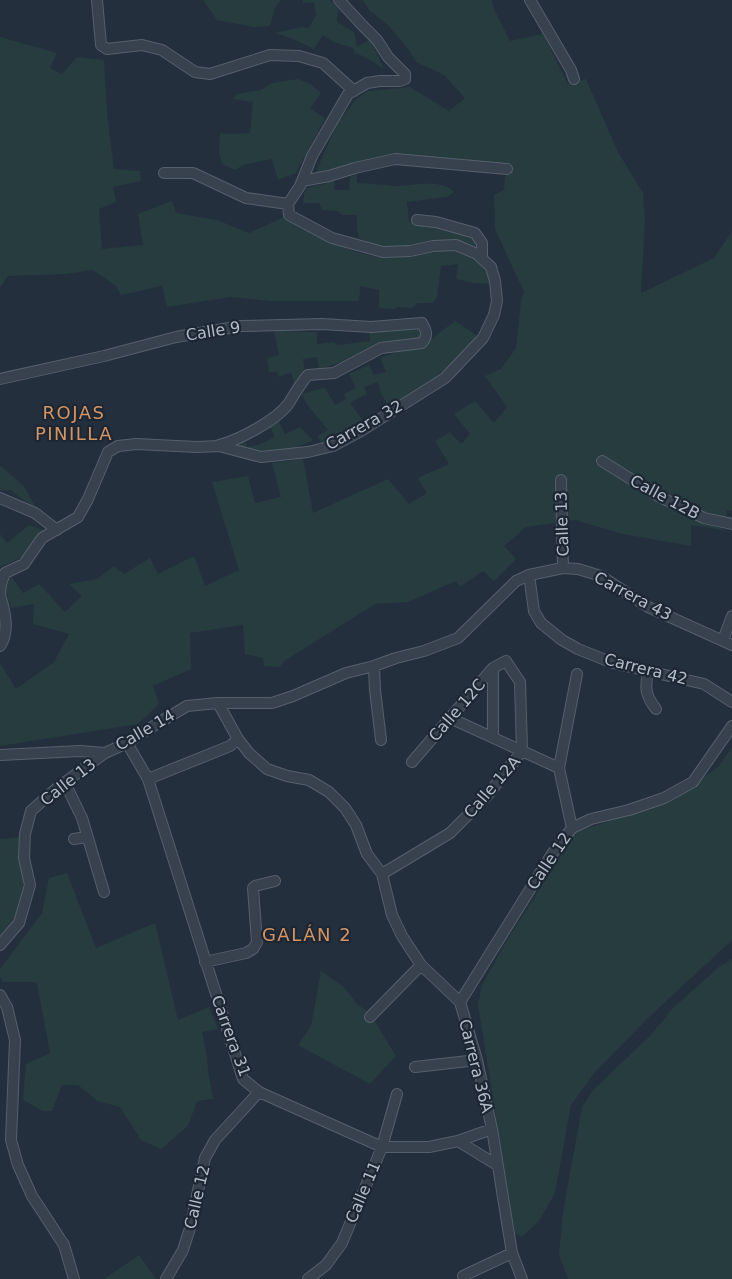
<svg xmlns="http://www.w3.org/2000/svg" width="732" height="1279" viewBox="0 0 732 1279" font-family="'DejaVu Sans',sans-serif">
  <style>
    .green { fill: #263c3f }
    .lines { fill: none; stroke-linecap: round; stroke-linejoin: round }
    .minor-casing { stroke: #565f6c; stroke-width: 12 }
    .minor { stroke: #38414e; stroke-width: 10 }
    .labels { text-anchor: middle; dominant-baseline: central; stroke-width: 4.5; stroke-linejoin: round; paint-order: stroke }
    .street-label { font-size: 16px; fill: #b4bcc9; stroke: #1d2633 }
    .neighbourhood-label { font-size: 18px; letter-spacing: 1.5px; fill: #d59563; stroke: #1d2633 }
  </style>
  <rect width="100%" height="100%" fill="#242f3e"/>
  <path class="green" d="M203 0H281L275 8 270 26 254 27 217 20Z
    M303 0H330L338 9 337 22 354 32 357 47 370 39 384 69 367 58 355 53 353 48 334 42 323 35 314 49 291 38 275 33 302 27 308 28 316 16 314 2 303 3Z
    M363 0H492L494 9 510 41 543 34 568 84 586 79 618 152 643 193 645 219 641 293 714 258 732 231V511L727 510 726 517 700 513 686 503 601 456 595 463 654 500 697 521 729 531 691 525V546L623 534 575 520 526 527 504 546 516 559 494 581 483 571 460 587 456 581 408 602 375 604 286 660 279 667 264 666 263 658 245 654 243 625 190 633 191 669 153 686 159 704 138 724 0 746V663L16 689 54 662 69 634 33 624 34 604 11 608 5 589 11 576 23 593 39 584 65 612 82 596 69 584 97 579 114 566 124 574 150 558 158 574 194 556 205 586 239 570 212 482 248 476 255 503 281 497 272 463 303 459 313 513 388 479 409 504 427 493 418 478 449 464 435 441 450 432 461 444 470 434 454 414 475 401 494 423 507 407 485 376 501 369 516 348 521 301 524 292 495 229 494 195 504 190 505 177 511 169 505 164 394 154 356 162 314 176 337 124 356 99 368 91 410 87 449 111 465 98 444 75 416 62 408 49 387 24 370 11Z
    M0 37 57 53 50 68 62 74 77 57 104 60 107 113 114 169 140 171 141 181 113 187 116 202 99 209 102 249 143 245 138 214 172 201 176 213 217 220 249 233 284 217 287 220C315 236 345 251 377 257 411 262 453 236 480 264 487 271 489 274 490 284L474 283 456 279 458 264 441 266 437 297 433 303H417L413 308 397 307 395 309 379 308V290L360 286 359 301H271L230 297 167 307 162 286 121 295 116 286 93 270 66 274 8 276 0 288Z
    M298 79 310 84 321 93 310 108 325 118 296 173 278 180 272 159 243 165 235 170 222 164 219 152 220 133 231 134 250 133 253 102 234 99 237 94 261 90 272 83Z
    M357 174V183C370 183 383 185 395 186 413 186 442 178 454 192L447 197 407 202 409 222 442 226 478 239 475 246 453 241 401 248H385L359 238 357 228V215H342L338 211 322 210 319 203H303L304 194 307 188 324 184 334 177V190H349L350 177Z
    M455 321 479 337 445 375 405 400 388 405 381 394 378 382 364 387 367 394 350 403 365 423 332 444 322 445 318 436 328 430 309 407 301 394 325 388 335 405 346 399 344 394 356 388 349 374 369 365 374 375 386 372 380 358 429 341Z
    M419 326 424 333 422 338 319 369 317 357 303 359 305 375 295 384 291 372 278 377 277 372H269L267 358 279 355 274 331 317 332V344L333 342 338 345 370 341 369 330Z
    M278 420 285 434 300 427 313 440 291 450 251 452 226 445 245 439 247 447 258 445 275 437 268 424Z
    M0 466 2 467 24 486 35 506 30 505 10 490 0 491Z
    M29 525 46 531 21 558 0 567V534L7 543Z
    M732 747V940L649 1017 595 1072 571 1105 555 1193 539 1221 522 1237 515 1234 478 1005 482 985 507 940 576 832 675 799 719 766Z
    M22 837 24 881 17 921 0 937V839Z
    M67 873 96 948 155 923 178 1020 209 1007 218 1029 202 1032 207 1057 208 1071 213 1099 197 1101 188 1126 161 1149 141 1140 120 1107 97 1101 78 1085H62L52 1111H43L23 1100 26 1064 50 1053 37 983 30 982H3L0 976V969L42 913 49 878Z
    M732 959V1279H568L559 1255 563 1212 582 1107 593 1090 650 1036 674 1007 719 967Z
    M321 971 344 987 358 1005 370 1013 396 1056 370 1084 298 1045 311 1026Z
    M139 1255 156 1279H104Z"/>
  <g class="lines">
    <defs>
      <path id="minor" d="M97 0 101 45 107 49 142 45 162 50 195 72 210 74 270 55 299 56 323 63 354 91
        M530 0 571 70 574 79
        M164 173H193L246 198 288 204
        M302 181 329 176 355 168 395 159 507 169
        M288 204 300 186 312 156 348 94 367 83 380 81H400L405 79V74L388 57 377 40 363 26 339 0
        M417 220 436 222 475 233 482 243V259
        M0 379 104 356 176 337 241 326 322 324 371 327 422 323C427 332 428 335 422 343L381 348 334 373 308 375C300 384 295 393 289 403 277 420 239 440 219 445
        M602 461 658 496 704 518 732 524
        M561 480 563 568
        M0 498 35 513 57 530
        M529 575 534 611 541 623 562 640 578 649 613 663 704 684 732 702
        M0 592 1 584 5 573 24 564 42 538 78 517 88 499 108 452 118 446 136 444 197 447 219 446 261 457 308 452 333 446 361 431 445 378 483 338 494 315 497 301 495 281 491 267 477 254 456 245 433 246 410 251 383 252 332 238 289 215 288 204
        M0 595C5 611 10 632 0 646
        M723 640 732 616
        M374 666 375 690 381 740
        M493 668V737
        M648 672C645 688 645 695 656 709
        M218 703 238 739 249 753 267 769 287 776 309 780 329 792 345 808 356 825 367 854 382 874 392 915 402 936 421 965 460 1002 477 1060 492 1129 512 1253 522 1279
        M450 718 559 768
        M127 743 148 779 243 1079 259 1092 382 1147H429L458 1141 492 1129
        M0 755 80 751 105 753 127 743 160 722 187 706 218 703H272L293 696 346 673 374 666 396 658 424 651 458 638 516 581 529 575 563 568 578 569 601 576 648 607 732 645
        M148 779 230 746 238 739
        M65 783 82 818 104 892
        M572 828 559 768 577 674
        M74 839 87 837
        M382 874 450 833 487 796 522 751 520 682 506 661 493 668 412 762
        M0 945 19 923 30 885 24 858 25 834 31 811 57 788 105 753
        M205 962 246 953 253 949 257 942 253 888 255 886 275 881
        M0 995 7 1007 15 1040 11 1140 18 1165 32 1196 64 1245 74 1279
        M460 1002 552 854 572 828 591 819 629 810 664 798 693 782 732 726
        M370 1017 421 965
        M415 1067 477 1060
        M458 1141 497 1165
        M463 1276 512 1253
        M166 1279 183 1250 190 1228 205 1158 215 1140 259 1092
        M308 1279 326 1265 342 1243 382 1147 397 1094"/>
    </defs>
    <use href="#minor" class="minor-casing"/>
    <use href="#minor" class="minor"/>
  </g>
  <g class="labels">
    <g class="street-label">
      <text transform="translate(213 331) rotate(-9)">Calle 9</text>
      <text transform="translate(364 425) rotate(-29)">Carrera 32</text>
      <text transform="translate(665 497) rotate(28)">Calle 12B</text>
      <text transform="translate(562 524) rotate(-92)">Calle 13</text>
      <text transform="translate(633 596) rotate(28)">Carrera 43</text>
      <text transform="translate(646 669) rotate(14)">Carrera 42</text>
      <text transform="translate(457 710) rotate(-49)">Calle 12C</text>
      <text transform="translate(145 730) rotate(-30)">Calle 14</text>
      <text transform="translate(68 782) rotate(-38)">Calle 13</text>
      <text transform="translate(492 787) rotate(-49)">Calle 12A</text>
      <text transform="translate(549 861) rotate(-56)">Calle 12</text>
      <text transform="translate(231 1036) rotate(70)">Carrera 31</text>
      <text transform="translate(476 1066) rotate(76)">Carrera 36A</text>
      <text transform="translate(363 1192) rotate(-67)">Calle 11</text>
      <text transform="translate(197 1197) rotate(-77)">Calle 12</text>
    </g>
    <g class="neighbourhood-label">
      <text x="74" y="412">ROJAS<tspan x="74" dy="21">PINILLA</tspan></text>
      <text x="307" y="934">GALÁN 2</text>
    </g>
  </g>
</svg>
